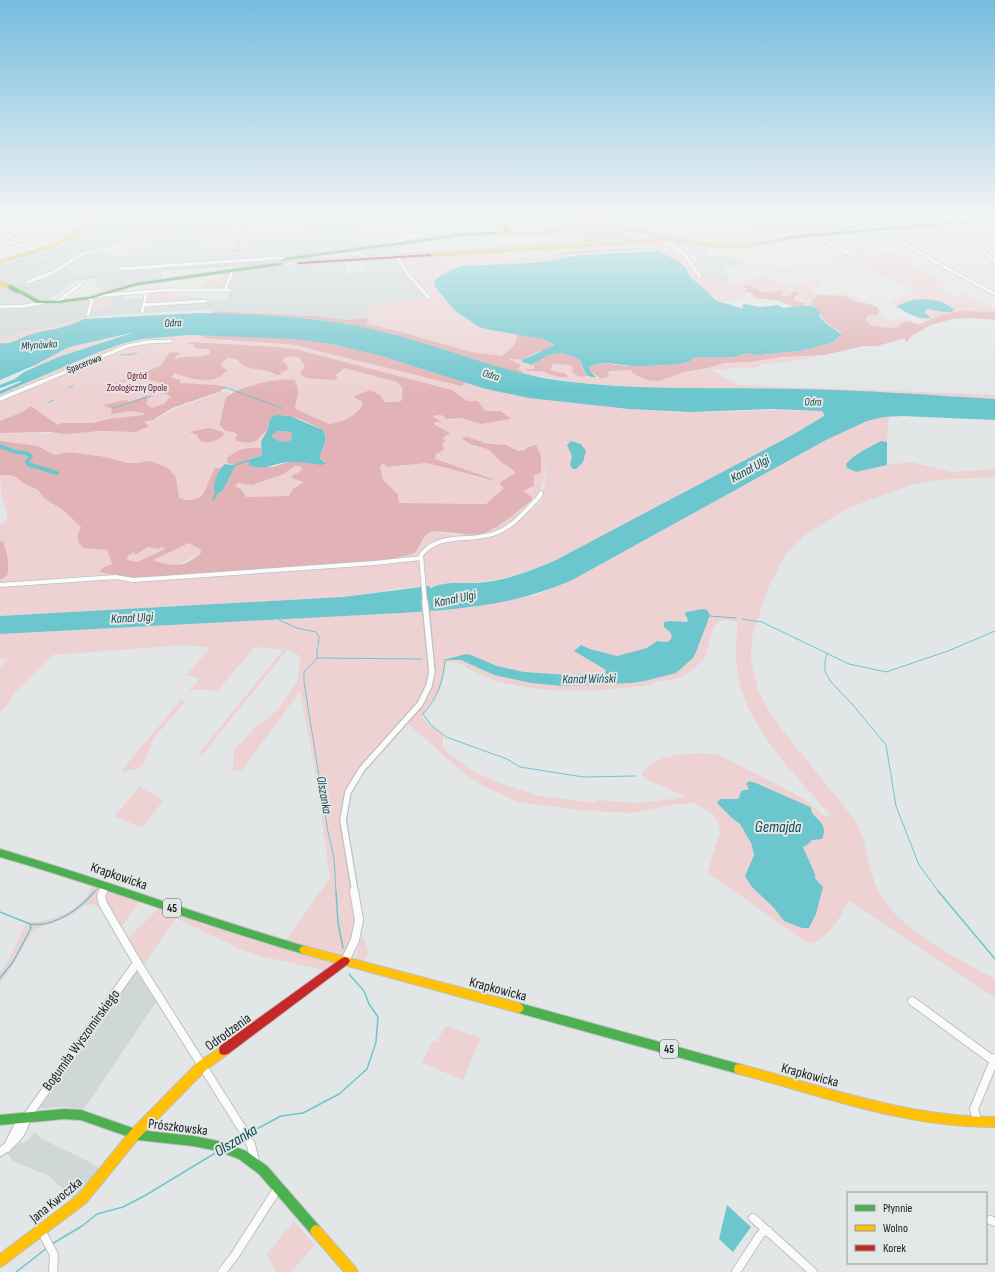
<svg xmlns="http://www.w3.org/2000/svg" width="995" height="1272" viewBox="0 0 995 1272" font-family="'Sofia Sans Condensed',sans-serif">
  <style>
    .built { fill: #cfd7d7; fill-rule: evenodd }
    .green { fill: #eed2d3; fill-rule: evenodd }
    .forest { fill: #e2b3b6; fill-rule: evenodd }
    .water { fill: #6bc6ce; fill-rule: evenodd }
    .lines { fill: none; stroke-linecap: round; stroke-linejoin: round }
    .stream-far1 { stroke: #6bc6ce; stroke-width: 1 }
    .stream { stroke: #6bc6ce; stroke-width: 1.5 }
    .canal { stroke: #6bc6ce; stroke-width: 4 }
    .street-far3-casing { stroke: #bec0c0; stroke-width: 4.5 }
    .street-far2-casing { stroke: #bec0c0; stroke-width: 5.5 }
    .street-far1-casing { stroke: #bec0c0; stroke-width: 8 }
    .street-casing { stroke: #bec0c0; stroke-width: 10 }
    .fast-casing { stroke: #bec0c0; stroke-width: 2 }
    .slow-casing { stroke: #bec0c0; stroke-width: 2 }
    .jam-casing { stroke: #bec0c0; stroke-width: 2 }
    .street-far3 { stroke: #fbfbfb; stroke-width: 3 }
    .street-far2 { stroke: #fbfbfb; stroke-width: 4 }
    .street-far1 { stroke: #fbfbfb; stroke-width: 5.5 }
    .street { stroke: #fbfbfb; stroke-width: 8 }
    .fast { fill: #4caf50; fill-rule: evenodd }
    .slow { fill: #ffc107; fill-rule: evenodd }
    .jam { fill: #c62828; fill-rule: evenodd }
    .rail-casing { stroke: #c3c4c4; stroke-width: 2 }
    .rail { stroke: #e2e7e7; stroke-width: 1; stroke-dasharray: 2; stroke-linecap: butt }
    .fast-bridge-casing { stroke: #bec0c0; stroke-width: 6; stroke-linecap: butt }
    .fast-bridge { stroke: #4caf50; stroke-width: 4.5 }
    .labels { text-anchor: middle; dominant-baseline: central; stroke-width: 4; stroke-linejoin: round; paint-order: stroke }
    .far-street-label { font-size: 10px; fill: #212323; stroke: #e2e7e7 }
    .far-park-label { font-size: 10px; fill: #740522; stroke: #e2e7e7 }
    .far-water-label { font-size: 11px; font-style: italic; fill: #154b50; stroke: #e2e7e7 }
    .shield { fill: #e2e7e7; stroke: #5b5e5e; stroke-width: 1 }
    .shield-label { font-size: 11px; font-weight: bold; fill: #212323 }
    .water-label { font-size: 13px; font-style: italic; fill: #154b50; stroke: #e2e7e7 }
    .near-street-label { font-size: 14px; fill: #212323; stroke: #e2e7e7 }
    .near-water-label { font-size: 16px; font-style: italic; fill: #154b50; stroke: #e2e7e7 }
  </style>
  <rect width="100%" height="100%" fill="#e3e6e6"/>
  <path class="built" d="M109 215H220L203 219 199 242 206 247 223 246V252L254 235 275 238 313 233 341 228H348L356 231 369 247 401 242 405 247 397 248 401 253 865 224 863 222 807 215H995V219L971 221 967 218 909 224 282 262 280 263 345 260 346 274 368 271 361 260 394 258 426 297V299L389 301 390 304 366 306 368 318 348 320 314 316 208 310 143 313 87 317 70 323 0 337V307H22L86 300H92L90 310 108 309 112 295 126 294 125 299 145 298 185 302 187 296 225 301 230 291 229 289 234 270 252 267 246 266 162 271 161 280 132 284 106 291 96 286V278L77 280 45 302 20 290 15 291 31 302 26 305 0 307V265L61 246ZM164 230 161 237 145 247 138 258 93 252 112 244ZM361 248 364 255 307 258V257Z
    M664 240 682 241 709 245 705 250 707 256 728 255 740 262 743 266 722 267 732 284 721 286 700 277 691 263H694L699 259 698 255H692L687 248 668 245Z
    M136 971 156 1002 84 1109 62 1107 35 1109Z
    M36 1132 40 1138 92 1163 105 1173 74 1199 49 1176 13 1161 6 1152 21 1143H24Z"/>
  <path class="green" d="M220 215H403L400 219 406 226 394 225 390 230 401 242 369 247C365 242 360 234 355 231 342 223 325 231 313 233 294 236 274 240 255 235L247 251 222 252 223 246 206 247 199 242 203 219Z
    M700 215 758 218 772 215H807L863 222 866 224 665 237 655 234 701 217 710 220 716 217Z
    M967 218 971 221 919 226 929 235 915 236 902 227 790 237 783 233 754 235 760 243C748 246 736 247 725 247 705 245 685 239 665 240 668 246 673 245 678 249 687 256 693 267 700 277H715L721 286 771 274 775 269 784 266 823 284 817 288 809 289 816 293 830 296 841 292 870 304 857 302 845 296 819 295 812 300V306L805 305 804 302 794 300 797 292H794L789 296H782L781 294 783 292C776 290 773 293 767 293 759 292 753 288 745 287L748 288 744 291 748 294 742 299 735 301H722L712 298 705 289 691 278 687 270 655 251 582 255 533 263 462 266 455 268 436 280C432 296 470 324 484 328 495 332 507 332 518 334 517 345 510 350 501 356L471 352 398 331 367 324 368 318 366 306 390 304 389 301 426 298V297L393 257 315 262 314 260 722 235 724 238 745 237 743 234 909 224ZM542 248 552 255 529 259 525 257 508 260 501 254 518 251 516 250ZM779 273H793L812 282C796 289 781 284 767 276Z
    M165 230 161 237 145 247 144 253 138 258 124 255 140 244 133 239Z
    M855 247 875 258 881 256 866 247 875 251 880 250 886 254 891 252 948 284 940 288 956 297 965 293 995 309V312L960 311 941 315 926 322 923 321 890 303 896 299 918 293 853 261 836 260 828 256 839 253 842 255 849 254 856 258 862 256 849 249ZM915 299 940 301 954 309 952 312H943L928 309 924 312 929 319C918 319 905 312 896 306Z
    M231 272 224 288 201 289 205 279H222V273Z
    M169 290 168 294 187 296 186 302 144 305 147 291Z
    M112 297 108 309 91 310 96 298Z
    M872 314H878L888 320H896L901 318 912 321C905 321 903 324 897 327 888 331 874 328 867 321V317Z
    M88 317V319L71 326 30 334 20 340 0 343V337L67 324Z
    M135 331 73 352 35 368 33 366 69 347Z
    M174 335H204L202 337 203 338 297 345 306 348 461 386 465 384V382C505 395 546 400 588 404 622 408 657 412 691 412 735 412 778 409 822 411L825 414 824 416 796 433 556 560C514 579 487 583 441 584L438 586 403 588 343 597 0 616V587L395 557 414 553 429 533 434 532 457 535 484 532 504 523 532 500V497L523 491 532 488 535 483 533 478 534 475 541 473V456L528 447 525 450 518 451 511 447 494 443 464 441 475 447 482 446 491 450 499 460 515 473 499 483 505 488 486 504 399 503 398 494 383 480 380 467 382 464 393 467 427 463 483 479H493L435 459V454L439 453 443 438 450 433 439 428 434 422 439 424 432 416 441 415 450 420 462 418 481 424 510 419 496 410 485 411 478 401H467L452 390C489 400 547 421 545 469 544 487 538 497 527 510L531 511 543 499 541 498C561 440 517 410 468 394L295 349 163 340 141 342 0 398V394L115 346 142 339Z
    M152 342H188L288 349 418 388 421 416 329 424 228 388 149 416 93 423H62L58 425 31 406 22 412 0 421V399L128 346Z
    M817 356 790 362 761 364 758 367 711 370 739 385 995 395V399L801 389H665L582 383 520 373H523L522 371 518 369 520 366 506 358 522 360V362L534 365 535 368 531 369 530 372C544 370 554 378 568 377L550 370 553 364 571 365C582 377 592 381 609 375L607 372 610 371 630 370 648 380 659 381 684 371 708 368 724 363 750 362 781 357Z
    M225 391 231 393C225 399 218 421 223 429L235 433 243 443C259 442 258 439 268 429L265 434 260 448C247 447 237 450 227 459V463L221 468H215L203 494C197 501 188 501 179 498L176 477 168 468 154 462 150 461 137 463H128L106 457 69 452 54 455 38 446 0 441V433C46 435 91 430 136 432L141 424 155 420 172 410Z
    M889 416 887 442 881 441C864 452 858 450 848 469L856 472 887 465 911 462 951 472 995 469V477L936 480 910 485 846 509 805 535 785 556 768 588 752 637 751 656 753 671 759 693 771 714 779 726 855 820C866 839 867 861 874 881 891 928 955 956 995 979V998L851 902 847 903C840 920 829 934 813 944L804 941 734 891 707 873 720 833 719 824 713 814 696 804 691 803 671 805 630 813 579 810 518 802 484 786 467 776 405 721 357 774 344 811 358 911 352 949 328 971 260 956 242 950 176 918 144 964 128 938 162 905 283 944 330 878 314 764 300 691 242 770 237 771 233 770 234 751 238 746 256 726 266 720 280 707 297 682 301 659 296 653 287 650 201 756H199L200 752 283 650 255 647 219 689 214 691 199 689 189 691 200 678 186 675 210 648 185 645 53 655 13 695 11 701 0 712V667L8 659H0V634L401 613 467 608 536 595 574 579 826 440 867 421ZM703 609 709 612V618L705 626 703 635 693 658 676 673 645 681 631 683 562 686 531 683 494 675 461 660 443 659 456 658 466 654C480 658 492 665 506 669 538 676 570 675 602 674L605 673 606 670 575 651 581 645 590 649 617 656 647 648 657 641 667 642 670 641 672 637 670 632 664 627 670 621 687 622 688 620 685 617 689 611ZM727 620 738 622C735 645 735 667 741 688 755 736 798 778 830 815L824 816 803 798 719 755C696 752 655 752 641 774L650 781 687 797 639 803 597 800 596 803 540 796 502 784 472 771 445 750 443 746V735L431 726 422 717 441 689 447 662C464 662 462 666 475 672 486 677 498 682 510 684 555 695 604 691 650 685L657 682 676 679 685 675 704 660 714 626 719 621ZM756 783 811 808 812 813C819 819 825 826 823 836L812 840 803 846 815 874V878L819 882 802 928 784 921 774 908 748 882 747 870 753 860V849L743 827 732 818 722 807 720 799H737L739 798 741 791 749 789 747 785Z
    M295 466H299L302 468 299 473 292 475V478L304 482 296 487 289 496 246 497 242 490 235 486 237 483 252 485 284 474Z
    M0 475H9L14 476 25 484 38 490 44 498 64 511 81 527 78 533V542L83 548 107 550 112 564 105 566 112 575 0 583V580L7 576C9 565 8 552 3 541H0V525L6 521 7 513 1 494Z
    M189 543 201 550V553L175 566 153 560Z
    M151 547 155 549 163 547 165 549 137 562 127 560 128 556 134 552Z
    M181 700 184 701V703L154 738 144 763 137 769 125 771H121Z
    M140 786 163 801 142 827 114 817Z
    M95 882 143 898 118 931 111 918 93 904 85 905 72 915 35 930 30 936 8 973 0 982V972L7 963 26 924 28 922C47 922 73 914 85 898 89 893 92 887 95 882Z
    M362 936C366 944 373 956 362 962L356 959 357 952Z
    M445 1026 481 1038 463 1080 422 1063 432 1041 437 1042Z
    M294 1221 315 1245 291 1272H277L266 1255Z"/>
  <path class="forest" d="M608 224 630 230 623 232 634 238 581 242 588 239 565 227C575 223 583 232 594 231 600 231 602 225 608 224Z
    M745 285C752 285 757 291 764 292 772 294 772 289 783 292L781 294 782 296H789L794 292H797L799 294 794 297V300L806 304C797 310 790 305 782 302 779 300 758 298 754 298L753 294 744 291 748 288 742 286Z
    M819 295 845 296 857 302 873 305 878 308 880 312 876 315H869L866 319 869 324 874 326 889 328 897 327 902 323 909 321 917 324 923 323 941 315 960 311 995 312V320L974 318 952 319 931 325 913 335 906 342 905 341V338L877 346H864L824 355 781 357 750 362 724 363 708 368 684 372 659 381 648 380 634 374 630 370 610 371 608 372 609 376C600 381 596 375 589 370L590 366C601 361 607 364 618 365 628 367 682 366 690 361 692 360 693 358 695 357H733L748 353 758 355 800 351 831 343 841 336V333C829 324 823 322 816 307L812 306V300Z
    M215 311 314 316 348 320 368 318 367 324 398 331 471 352 501 356C511 350 516 345 518 334L543 339 556 346 532 354 522 360 507 358 521 365 518 369 524 372 520 373C465 359 412 336 356 326 308 316 259 314 210 314Z
    M204 335C241 337 278 336 314 341 366 349 416 365 465 382V384L461 386 306 348 297 345 202 338Z
    M188 342 279 347 299 350 452 390 467 401H478L485 411H500L510 418V419L481 424 462 418 447 419 441 415 432 416 442 423 434 422 435 425 450 433 443 438 445 441 442 445 444 450 436 454 435 459 493 479 491 480 427 463 387 467 384 464H382L380 467 383 480 398 494 399 503 486 504 504 488 499 483 515 473C511 467 503 465 498 459 495 456 492 451 487 449 478 445 470 447 462 438L467 437 485 443 506 445 518 451 525 450 528 447 536 445 541 456V473L534 475V486L523 491 532 497V500C516 512 503 526 484 533 469 538 437 528 429 533 422 537 420 548 414 553 407 557 398 555 391 561L193 577 128 578 100 572 102 568 112 564 107 550 83 548 78 542V533L81 527 64 511 44 498 38 490 25 484 14 476 9 475H0V441L38 446 54 455 69 452 106 457 128 463H137L150 461 154 462 168 468 176 477 179 498C188 501 197 501 203 494L215 468H221L215 481 217 494 235 465 227 463V459C235 449 249 447 260 448L263 452 262 455 248 459 258 467H273L288 462H326L320 459C321 447 331 440 323 430 311 423 266 401 268 429 257 440 255 446 237 441L235 439 237 434 233 432 225 431 220 425C221 421 224 401 226 398 233 388 285 375 296 381L295 384 297 385 298 393 295 407 297 410 329 424C341 423 357 416 362 405V401L355 398V396L370 390 380 395 384 402H399L402 400C402 391 405 388 397 382L345 368 335 375 338 378 334 380 306 378 300 374 305 366 299 357 293 356 283 358 282 360 287 365 288 370 282 372 280 375H276C266 367 255 371 244 366 241 364 239 361 237 359L228 358 221 364V366L227 370C215 386 191 379 175 373L171 377 180 380V383L215 385 226 387 219 392 172 408 153 420 144 422 149 426 136 432 101 431 66 434 49 432 0 433V421L22 412 31 406 58 425 62 423H93L108 419 144 415 146 414 133 411 111 414 112 409 103 405 126 400 129 402 146 396 148 397 146 404 152 408 164 404 171 396 160 392V390L163 384C157 380 148 382 143 376H139L96 391 160 366 170 352 181 353 174 358 177 359 180 357 204 356 210 353V351L208 349 194 348V345L187 343ZM295 466H299L302 468 299 473 292 475V478L304 482 293 489 289 496 246 497 242 490 235 486 238 483 252 485 284 474ZM189 543 201 550V553C184 568 172 567 153 560ZM148 547 158 549 162 547 165 549 137 562 127 560 128 556 134 552 135 555Z
    M564 352 580 360 584 372 588 376C582 377 575 377 572 371L573 368 571 365 553 364 550 370 566 374 568 377C558 378 553 375 544 372 537 370 531 373 525 369H534V365C540 356 553 354 564 352Z
    M209 428 223 432 224 435C217 441 209 444 200 441L197 435 189 432Z
    M276 431 291 432 292 439C286 445 277 442 272 436Z
    M0 541H3C7 551 10 566 7 576L0 580Z"/>
  <path class="water" d="M659 251 679 262 685 267 691 278 705 289 715 300 740 308H743L742 305 744 304 760 307 778 305 783 308C793 307 815 301 820 312L819 316 826 323 842 335 831 343 800 351 758 355 748 353 733 357H695C693 358 692 360 690 361 685 365 646 366 637 366 623 366 600 359 589 367L590 371 596 377C585 379 584 369 580 360 559 349 551 352 532 365L522 362V360L555 345 543 339 491 330 479 327 454 310 436 288C435 286 434 283 435 281 437 276 457 267 462 266L533 263 582 255Z
    M921 299 940 301 954 309 952 312H943L928 309 924 312 931 318C921 321 905 312 896 306L912 300Z
    M200 313C264 314 329 317 392 334 449 349 504 373 563 381 641 391 719 387 797 389 863 390 929 395 995 399V420L902 416 884 417 867 421 826 440 574 579C517 605 462 609 401 613L0 634V616L343 597 429 586 431 588C447 580 468 585 486 582 510 579 534 570 556 560L796 433 824 416V414L822 411 772 409 690 412 629 409 529 398 486 389 382 356 332 344 294 339 189 335 142 339 125 343 99 352 0 394V391L21 382 20 381 25 379 0 388V385L15 379 24 372 61 356 135 332 69 347 35 365 0 380V343C11 345 22 337 32 334 49 329 66 329 84 319Z
    M278 415 290 416 323 430C330 441 321 447 320 459L326 463 321 465C311 463 301 462 290 462 276 462 264 472 249 465V461L235 466 223 490 217 494 214 501 212 500 215 492C211 486 219 468 225 464L233 465 262 455 261 442 268 429 269 421 273 416ZM278 431 291 432 292 439C286 444 277 442 272 436L273 434Z
    M571 441 581 444 586 451 583 462 576 469H573L570 465 572 456 567 445Z
    M881 441 887 442V465L856 472 847 468 846 464C855 453 869 448 881 441Z
    M703 609 707 610 710 615 696 652 693 658 676 673 645 681 631 683 562 686 531 683 494 675 461 660H443L466 654 471 655 497 666 524 672 568 675 602 674 605 673 606 670 574 651 581 645 590 649 617 656 647 648 657 641 667 642 670 640 672 637 670 632 664 627V622L670 621 687 622 688 620 685 615 686 612Z
    M749 781 756 783 808 806 811 808C811 819 830 821 822 839L812 840 807 845 803 847 815 874V878L823 887 816 914 809 928H802L784 921 774 908 751 886 745 876 754 855 751 843 740 824 732 818 717 803 720 799H737L739 798 741 791 749 789 746 784Z
    M727 1205 751 1227 733 1252 719 1239Z"/>
  <g class="lines">
    <path class="stream-far1" d="M203 221 200 233 210 237 208 238
      M306 222V226L320 227 323 230C339 227 350 226 363 238
      M200 230 243 217 307 222 315 215
      M217 241H219L229 226
      M226 244 228 251 243 250
      M236 251 245 223
      M554 256 570 253 656 248 661 244
      M121 355 134 354 137 352
      M224 387 282 408 281 409
      M69 388 73 386
      M49 402 54 400
      M113 408 151 396
      M710 616 736 618
      M742 619 762 622 849 664 886 672 948 651 995 631
      M279 620 297 628 316 632 319 637 318 646
      M317 648V658L304 672V682L328 832 334 858 336 892
      M827 654 825 661V672L831 682 852 704 886 745 896 806 919 865 939 892
      M317 658 422 659
      M445 660C443 681 438 698 423 714L431 725 446 737 507 759 520 767 583 777 635 776
      M94 892 97 889"/>
    <path class="stream" d="M336 891 338 923 343 948
      M938 891 995 959
      M0 912 30 924 31 928 13 962 0 978
      M30 924C54 928 81 908 95 891
      M249 1133 281 1116 303 1113 339 1094 367 1069 376 1042 378 1017 369 1004 364 991 349 974
      M228 1144 243 1136
      M52 1244 82 1226 97 1214 123 1207 146 1195 217 1152
      M16 1272 47 1248"/>
    <path class="canal" d="M0 446 16 452 26 453 31 456 27 462 28 464 57 473"/>
    <defs>
      <path id="street-far3" d="M81 215 100 218
        M561 215 558 223 562 226
        M955 222 995 262
        M603 223 654 215
        M603 223 606 215
        M446 224 447 231 451 236
        M882 229 939 264 995 294
        M521 233 531 241
        M814 235 849 254
        M7 237 46 215
        M0 239 39 251
        M664 240 685 255 700 277
        M394 243 446 224 455 215
        M397 257 408 274 429 298
        M120 269 278 258 285 259
        M28 282 51 273 84 253 93 251
        M225 290 233 270
        M95 296 167 290H230
        M57 302 81 284
        M144 305 206 301
        M0 307 24 306 42 303
        M142 312 147 291
        M88 315 92 300 89 298
        M39 383 127 346 147 342 171 341"/>
      <path id="street-far2" d="M0 399 41 382
        M0 585 116 577 133 580 149 579 375 563 421 558
        M425 603 421 555C439 531 471 543 496 533 514 526 526 510 539 497L541 493"/>
      <path id="street-far1" d="M102 892 106 886
        M355 892 343 820 348 792 362 769 420 704 429 686 432 672 425 602"/>
      <path id="street" d="M103 891 101 897 103 904 138 964 243 1130 251 1145 255 1162
        M345 961 355 940 359 920 354 891
        M912 1001 994 1061
        M978 1123 974 1109 995 1058
        M7 1148 18 1126 26 1118 137 963
        M0 1152C12 1144 24 1134 26 1118
        M753 1218 813 1272
        M990 1220 995 1222
        M41 1230 54 1255 53 1272
        M222 1272 235 1255 278 1188
        M736 1272 760 1235 763 1232 768 1231"/>
      <path id="fast" d="M506 215H510L507 229 511 232 509 233 503 230Z
        M995 218V220L793 238 778 241 776 240 793 236Z
        M497 232H498V234L468 235 286 260 281 265 137 285 89 299 57 303H37L16 291 20 290 40 301H57L89 297 137 283 276 263 285 258 468 233Z
        M0 849C102 879 202 916 304 946L307 947 309 950 307 953 304 954C202 925 102 886 0 857Z
        M519 1003 739 1064 743 1065 744 1069 743 1073 739 1074 519 1013 516 1011 514 1008 516 1005Z
        M64 1109 81 1110 138 1130 193 1136 218 1141 246 1151 267 1166 320 1227 322 1231 320 1235 316 1237 312 1235 259 1174 239 1159 218 1151 193 1146 138 1140 81 1120 64 1119 0 1125V1115Z"/>
      <path id="slow" d="M0 215H4L0 217Z
        M102 215H107L59 245 0 263V261L57 243Z
        M603 222C649 232 701 249 748 245 758 244 768 241 778 239L780 240 748 247H714L670 239 668 241 430 256 428 255 430 254 667 239 603 224 567 226 546 234H497L495 233 497 232H545L566 224Z
        M0 281 12 286V287L8 288 0 284Z
        M304 946 519 1003 522 1005 524 1008 522 1011 519 1013 304 954 301 953 299 950 301 947Z
        M224 1045 228 1046 229 1050 228 1054 206 1070 139 1138 86 1203 4 1265 0 1267V1254L78 1195 131 1130 198 1062Z
        M739 1064C823 1086 907 1117 995 1117V1127C907 1128 823 1096 739 1074L735 1073 734 1069 735 1065Z
        M316 1225 320 1227 356 1268 358 1272H344L312 1235 310 1231 312 1227Z"/>
      <path id="jam" d="M430 254H431V256L299 264 297 263 299 262Z
        M345 957 348 958 350 961 348 964 228 1054 224 1055 220 1054 219 1050 220 1046 342 958Z"/>
    </defs>
    <use href="#street-far3" class="street-far3-casing"/>
    <use href="#street-far2" class="street-far2-casing"/>
    <use href="#street-far1" class="street-far1-casing"/>
    <use href="#street" class="street-casing"/>
    <use href="#fast" class="fast-casing"/>
    <use href="#slow" class="slow-casing"/>
    <use href="#jam" class="jam-casing"/>
    <use href="#street-far3" class="street-far3"/>
    <use href="#street-far2" class="street-far2"/>
    <use href="#street-far1" class="street-far1"/>
    <use href="#street" class="street"/>
    <use href="#fast" class="fast"/>
    <use href="#slow" class="slow"/>
    <use href="#jam" class="jam"/>
    <defs>
      <path id="rail" d="M812 215 869 221
        M113 216 116 215
        M863 217 927 215
        M176 220 189 215
        M124 221 138 215
        M36 258 166 215
        M11 264 40 256
        M1 266 16 262
        M51 271 75 256
        M0 274 215 215
        M0 293 59 282 149 270 905 224 981 215"/>
    </defs>
    <use href="#rail" class="rail-casing"/>
    <use href="#rail" class="rail"/>
    <defs>
      <path id="fast-bridge" d="M10 287 18 291"/>
    </defs>
    <use href="#fast-bridge" class="fast-bridge-casing"/>
    <use href="#fast-bridge" class="fast-bridge"/>
  </g>
  <linearGradient id="sky" x2="0" y2="1"><stop stop-color="#76bbde"/><stop offset="0.55" stop-color="#f2f4f4"/><stop offset="1" stop-color="#f2f4f4" stop-opacity="0"/></linearGradient>
  <rect width="995" height="393" fill="url(#sky)"/>
  <g class="labels">
    <g class="far-street-label">
      <text transform="translate(84 364) rotate(-22)">Spacerowa</text>
    </g>
    <g class="far-park-label">
      <text x="137" y="376">Ogród<tspan x="137" dy="12">Zoologiczny Opole</tspan></text>
    </g>
    <g class="far-water-label">
      <text transform="translate(173 323) rotate(-2)">Odra</text>
      <text transform="translate(39 345) rotate(-4)">Młynówka</text>
      <text transform="translate(491 375) rotate(18)">Odra</text>
      <text transform="translate(813 402) rotate(1)">Odra</text>
    </g>
    <g class="shield">
      <rect x="163" y="899" width="18" height="18" rx="3"/>
      <rect x="660" y="1040" width="18" height="18" rx="3"/>
    </g>
    <g class="shield-label">
      <text x="172" y="908">45</text>
      <text x="669" y="1049">45</text>
    </g>
    <g class="water-label">
      <text transform="translate(750 469) rotate(-29)">Kanał Ulgi</text>
      <text transform="translate(455 599) rotate(-11)">Kanał Ulgi</text>
      <text transform="translate(132 618) rotate(-3)">Kanał Ulgi</text>
      <text transform="translate(589 679) rotate(-1)">Kanał Wiński</text>
      <text transform="translate(324 795) rotate(80)">Olszanka</text>
    </g>
    <g class="near-street-label">
      <text transform="translate(119 876) rotate(19)">Krapkowicka</text>
      <text transform="translate(498 989) rotate(15)">Krapkowicka</text>
      <text transform="translate(228 1032) rotate(-36)">Odrodzenia</text>
      <text transform="translate(81 1040) rotate(-54)">Bogumiła Wyszomirskiego</text>
      <text transform="translate(810 1075) rotate(15)">Krapkowicka</text>
      <text transform="translate(178 1127) rotate(7)">Prószkowska</text>
      <text transform="translate(56 1200) rotate(-39)">Jana Kwoczka</text>
    </g>
    <g class="near-water-label">
      <text x="778" y="827">Gemajda</text>
      <text transform="translate(236 1141) rotate(-31)">Olszanka</text>
    </g>
  </g>
  <rect x="847" y="1192" width="140" height="72" fill="#e2e7e7" stroke="#959999"/>
  <rect x="855" y="1205" width="20" height="6" fill="#4caf50" stroke="#959999"/>
  <text x="883" y="1212" font-size="12" fill="#212323">Płynnie</text>
  <rect x="855" y="1225" width="20" height="6" fill="#ffc107" stroke="#959999"/>
  <text x="883" y="1232" font-size="12" fill="#212323">Wolno</text>
  <rect x="855" y="1245" width="20" height="6" fill="#c62828" stroke="#959999"/>
  <text x="883" y="1252" font-size="12" fill="#212323">Korek</text>
</svg>
